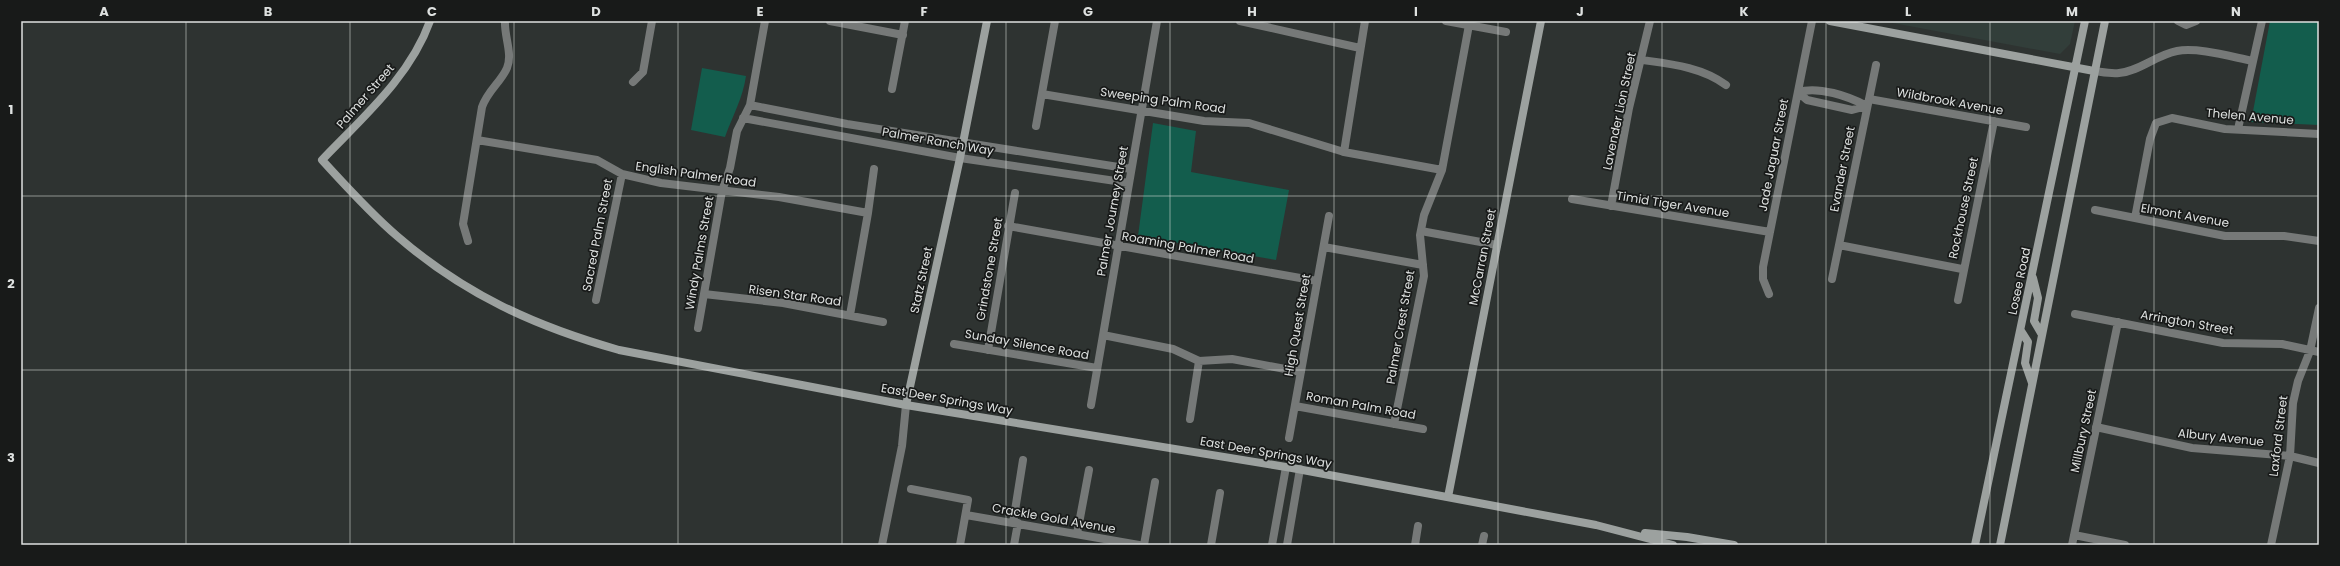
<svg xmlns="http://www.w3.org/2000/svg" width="2340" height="566" viewBox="0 0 2340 566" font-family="Poppins,sans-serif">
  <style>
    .built { fill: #323e3a }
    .green { fill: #135d4d }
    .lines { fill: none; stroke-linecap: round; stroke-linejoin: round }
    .street { stroke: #767978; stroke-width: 8 }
    .secondary { stroke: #9ca19f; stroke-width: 8 }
    .grid { fill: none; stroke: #dee1e0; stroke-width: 1; stroke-opacity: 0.55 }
    .labels { text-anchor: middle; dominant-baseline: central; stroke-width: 3.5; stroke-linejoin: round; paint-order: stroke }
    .street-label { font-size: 12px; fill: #dee1e0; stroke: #181a19 }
    .neatline { fill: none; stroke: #dee1e0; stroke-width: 1.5 }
    .grid-label { font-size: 13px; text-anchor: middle; font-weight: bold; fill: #dee1e0 }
  </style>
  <rect width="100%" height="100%" fill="#2e3331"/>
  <path class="built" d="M1882 21H2075L2070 44 2060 54Z"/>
  <path class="green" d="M2270 21H2319V125L2251 122Z
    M702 68 746 76C743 98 732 117 725 137L691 130Z
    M1153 123 1196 131 1191 172 1289 190 1276 260 1138 236Z"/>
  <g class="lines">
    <path class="street" d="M830 21 903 35
      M1240 21 1360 48
      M1446 21 1506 32
      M2178 21 2186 25 2196 21
      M1642 60C1671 64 1702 67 1726 85
      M2094 71C2102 72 2111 74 2119 73 2140 71 2156 55 2177 51 2198 47 2232 57 2253 61
      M633 82 643 72 652 21
      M892 89 905 21
      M1798 92 1807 100 1852 110 1867 106
      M1798 92C1819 86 1848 96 1867 106
      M1042 94 1204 121 1249 123 1344 152 1442 170
      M1869 99 2026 127
      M750 105 847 124 1131 169
      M743 118 960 158 1129 183
      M1036 126 1055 21
      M2238 129 2262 21
      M477 140 597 160 622 174 661 183 779 197 868 213
      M1344 152 1365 21
      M1572 199 1770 232
      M1611 206 1629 108 1650 21
      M2095 210 2225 236H2284L2319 241
      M2135 218 2150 139 2156 123 2172 118 2225 129 2319 134
      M1008 226 1317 281
      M1421 231 1497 245
      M468 241 463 224 482 107C488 90 501 82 507 68 513 54 504 36 505 21
      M1839 245 1962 269
      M1324 247 1423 265
      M1832 279 1876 65
      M704 294 783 303 883 322
      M1769 294 1763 279V267L1812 21
      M596 300 622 174
      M1958 300 1994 121
      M2075 314 2223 343 2282 344 2319 352
      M850 315 868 213 874 169
      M698 328 722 191 730 168 737 131 750 105 765 21
      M1103 335 1173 349 1199 361 1232 359 1301 372
      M954 344 1097 368
      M988 350 1015 193
      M1091 405 1157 21
      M1295 406 1423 429
      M1190 419 1199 361
      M1394 424 1424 276 1420 235 1424 215 1442 170 1469 25
      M2096 427 2192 448 2290 456 2319 463
      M1289 438 1329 216
      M911 489 968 500 960 545
      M966 515 1139 545
      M1013 523 1023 460
      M1077 534 1089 470
      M2074 535 2125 545
      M882 545 902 446 906 405
      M1014 545 1018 523
      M1144 545 1155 482
      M1211 545 1220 493
      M1272 545 1286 467
      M1287 545 1300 469
      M1415 545 1418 526
      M1482 545 1484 536
      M2072 545 2118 322
      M2271 545 2290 456 2293 403 2298 381 2310 351 2319 308"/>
    <path class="secondary" d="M430 21C410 77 362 118 322 160 346 186 370 213 397 236 464 294 534 326 619 350L906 405 1292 468 1596 525 1673 545
      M1830 21 2094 71
      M2033 278 2038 298 2034 321 2041 333
      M2021 331 2028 342 2025 363 2032 383
      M906 405 960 158 987 21
      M1448 497 1541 21
      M1645 533 1687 537 1734 545
      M1975 545 2085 21
      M2000 545 2105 21"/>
  </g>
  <path class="grid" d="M186 21V545M350 21V545M514 21V545M678 21V545M842 21V545M1006 21V545M1170 21V545M1334 21V545M1498 21V545M1662 21V545M1826 21V545M1990 21V545M2154 21V545M21 196H2319M21 370H2319"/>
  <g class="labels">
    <g class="street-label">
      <text transform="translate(365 96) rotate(-49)">Palmer Street</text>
      <text transform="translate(1163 100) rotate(8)">Sweeping Palm Road</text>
      <text transform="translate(1950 101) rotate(10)">Wildbrook Avenue</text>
      <text transform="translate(1619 111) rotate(-78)">Lavender Lion Street</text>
      <text transform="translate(2250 116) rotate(5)">Thelen Avenue</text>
      <text transform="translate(938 141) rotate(10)">Palmer Ranch Way</text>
      <text transform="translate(1773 155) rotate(-79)">Jade Jaguar Street</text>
      <text transform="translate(1842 169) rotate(-79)">Evander Street</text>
      <text transform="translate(696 174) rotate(8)">English Palmer Road</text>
      <text transform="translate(1673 204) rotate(9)">Timid Tiger Avenue</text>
      <text transform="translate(1963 208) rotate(-78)">Rockhouse Street</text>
      <text transform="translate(1112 211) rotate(-80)">Palmer Journey Street</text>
      <text transform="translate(2185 215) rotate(10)">Elmont Avenue</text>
      <text transform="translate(597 235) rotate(-79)">Sacred Palm Street</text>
      <text transform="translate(1188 247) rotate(10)">Roaming Palmer Road</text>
      <text transform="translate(699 253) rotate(-80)">Windy Palms Street</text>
      <text transform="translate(1482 257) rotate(-79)">McCarran Street</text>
      <text transform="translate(989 269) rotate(-80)">Grindstone Street</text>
      <text transform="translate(921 280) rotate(-78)">Statz Street</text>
      <text transform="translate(2019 281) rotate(-78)">Losee Road</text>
      <text transform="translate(795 295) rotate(8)">Risen Star Road</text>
      <text transform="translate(2187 322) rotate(10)">Arrington Street</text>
      <text transform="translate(1297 325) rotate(-80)">High Quest Street</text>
      <text transform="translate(1400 327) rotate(-80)">Palmer Crest Street</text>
      <text transform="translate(1027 344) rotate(10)">Sunday Silence Road</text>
      <text transform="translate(947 399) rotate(10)">East Deer Springs Way</text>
      <text transform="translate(1361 405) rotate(10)">Roman Palm Road</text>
      <text transform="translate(2083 431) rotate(-78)">Millbury Street</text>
      <text transform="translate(2278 436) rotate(-83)">Laxford Street</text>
      <text transform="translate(2221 437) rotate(6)">Albury Avenue</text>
      <text transform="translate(1266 452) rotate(10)">East Deer Springs Way</text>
      <text transform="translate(1054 518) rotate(10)">Crackle Gold Avenue</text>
    </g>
  </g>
  <rect width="2340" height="566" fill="none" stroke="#181a19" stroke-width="44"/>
  <rect x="22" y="22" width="2296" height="522" class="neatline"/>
  <g class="grid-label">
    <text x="104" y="16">A</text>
    <text x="268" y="16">B</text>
    <text x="432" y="16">C</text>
    <text x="596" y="16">D</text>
    <text x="760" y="16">E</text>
    <text x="924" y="16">F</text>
    <text x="1088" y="16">G</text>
    <text x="1252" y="16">H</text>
    <text x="1416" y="16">I</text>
    <text x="1580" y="16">J</text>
    <text x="1744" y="16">K</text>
    <text x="1908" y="16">L</text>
    <text x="2072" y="16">M</text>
    <text x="2236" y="16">N</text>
    <text x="11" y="114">1</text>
    <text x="11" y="288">2</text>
    <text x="11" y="462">3</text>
  </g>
</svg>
